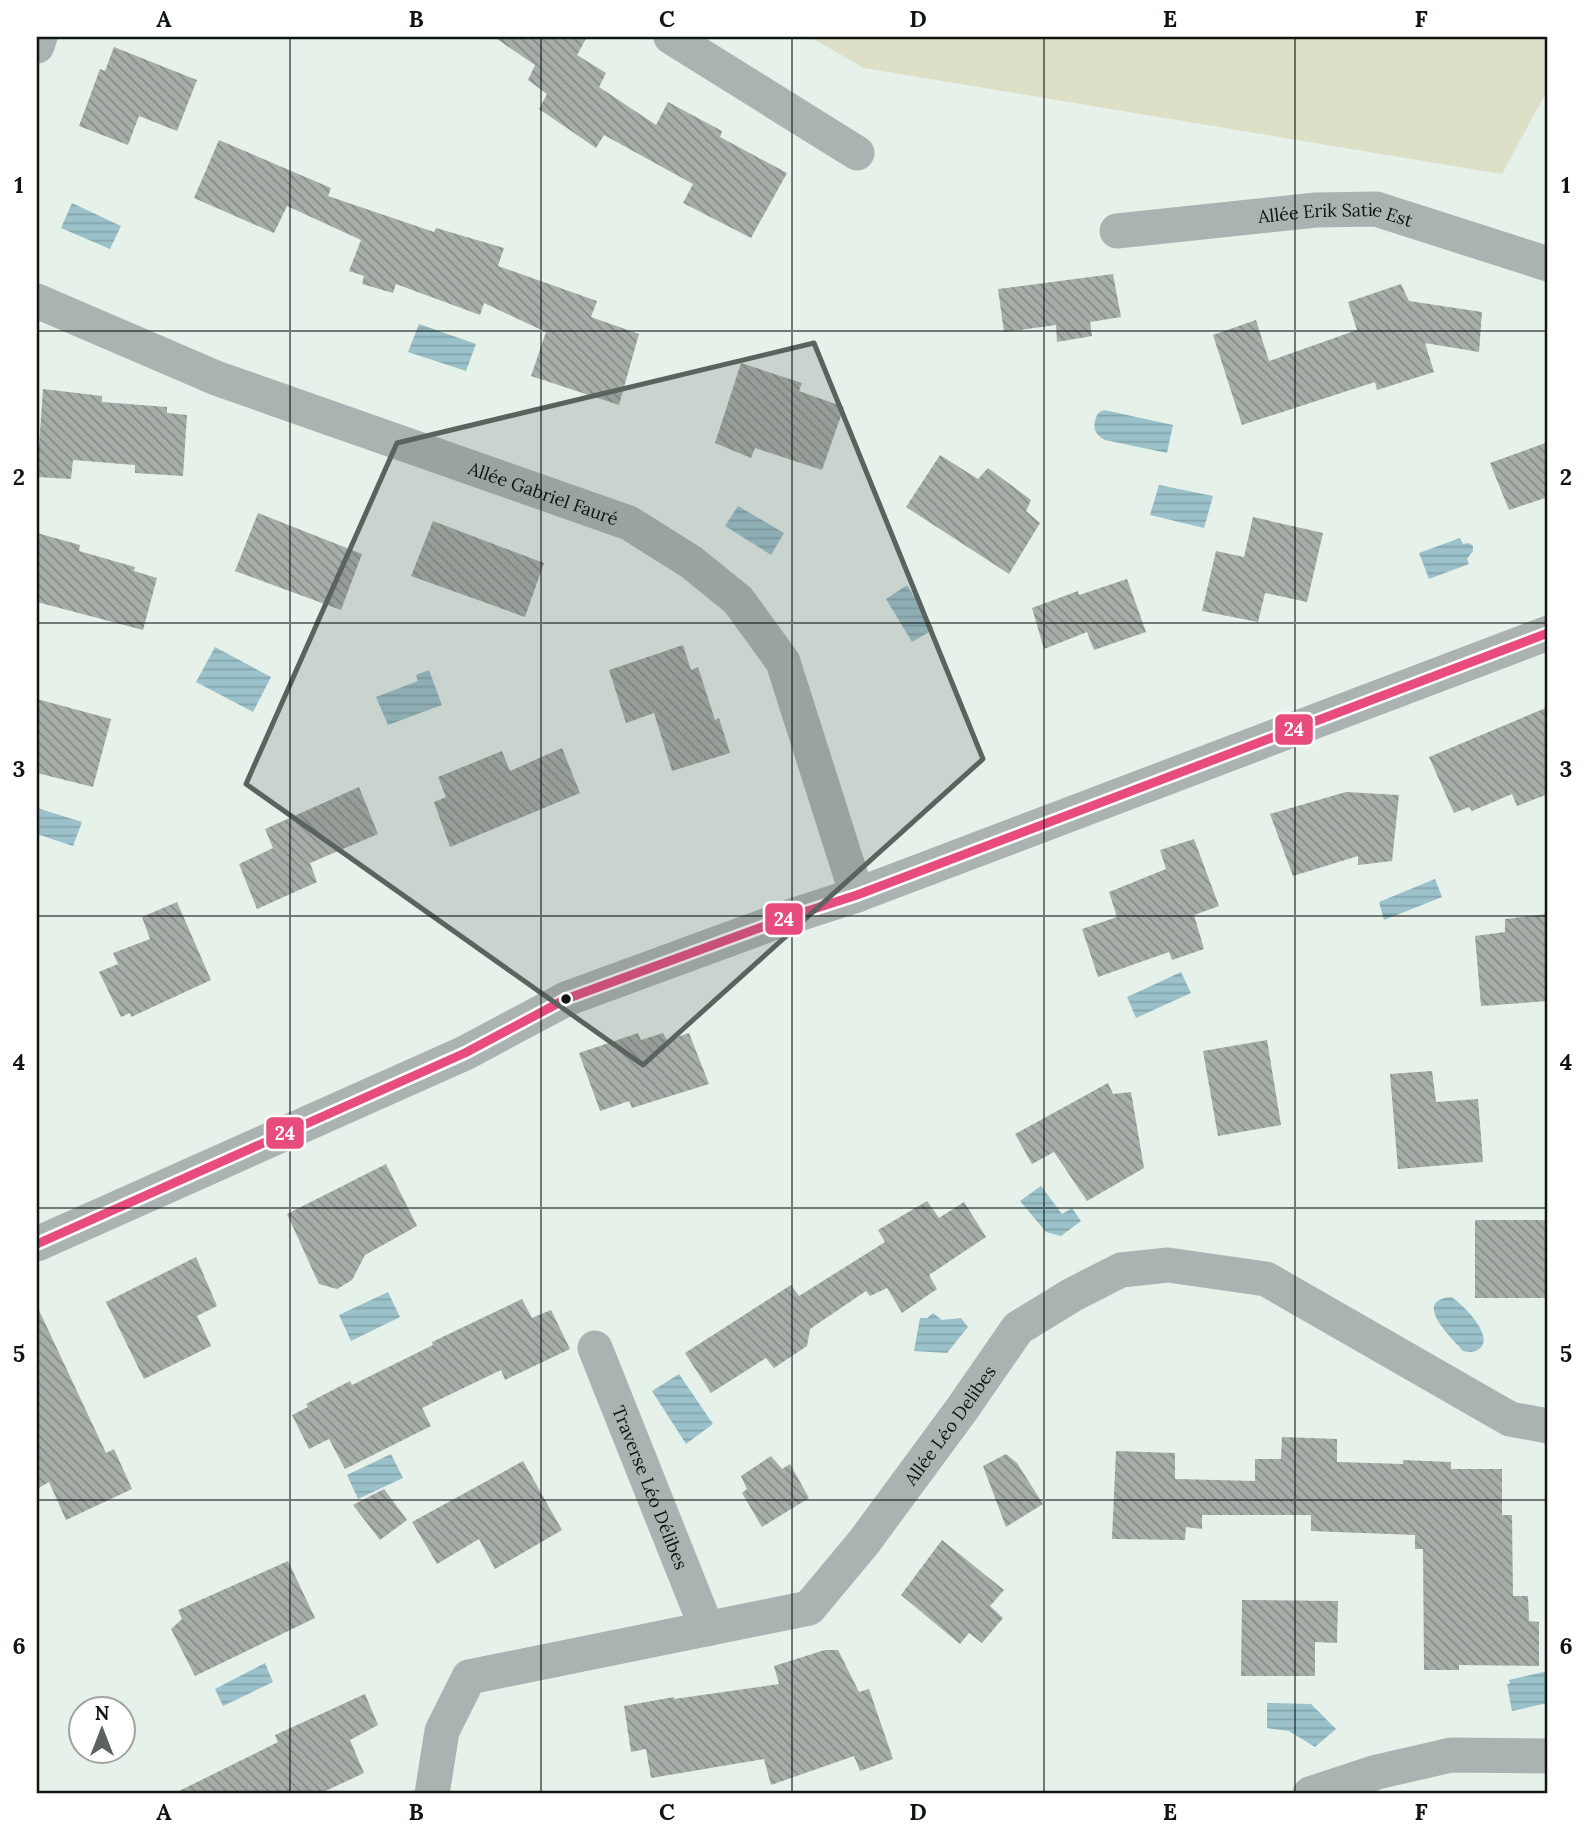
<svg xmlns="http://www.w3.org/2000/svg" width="1585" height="1831" viewBox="0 0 1585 1831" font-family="Lora,serif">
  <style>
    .park { fill: #dddfc6 }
    .water { fill: url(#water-rules) }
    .building { fill: url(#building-back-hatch) }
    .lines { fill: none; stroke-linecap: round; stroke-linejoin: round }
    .street { stroke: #aab3b1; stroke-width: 35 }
    .bus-1-casing { stroke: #fff; stroke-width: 14 }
    .bus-1 { stroke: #e74c7d; stroke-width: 9 }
    .marked { fill: #5a635e; fill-opacity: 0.2; stroke: #5a635e; stroke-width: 5; stroke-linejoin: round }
    .grid { fill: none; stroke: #0f1612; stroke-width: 2; stroke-opacity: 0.55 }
    .bus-dot { fill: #0f1612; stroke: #fff; stroke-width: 2.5 }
    .labels { text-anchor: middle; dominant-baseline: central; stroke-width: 7; stroke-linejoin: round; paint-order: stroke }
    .street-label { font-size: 18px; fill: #0f1612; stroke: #fff }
    .line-badge { stroke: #fff; stroke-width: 2.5 }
    .badge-label { font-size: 19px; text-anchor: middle; font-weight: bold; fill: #fff }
    .neatline { fill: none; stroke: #0f1612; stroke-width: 2.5 }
    .grid-label { font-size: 23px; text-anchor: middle; font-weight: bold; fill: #0f1612 }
  </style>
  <defs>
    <pattern id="water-rules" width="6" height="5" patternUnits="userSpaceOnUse" patternTransform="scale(1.75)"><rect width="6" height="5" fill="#9bc1ca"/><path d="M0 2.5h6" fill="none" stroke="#84a5ac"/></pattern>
    <pattern id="building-back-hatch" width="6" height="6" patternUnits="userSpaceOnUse" patternTransform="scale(1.75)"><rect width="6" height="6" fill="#a7ada7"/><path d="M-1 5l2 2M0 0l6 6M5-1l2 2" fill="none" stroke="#868c87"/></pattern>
  </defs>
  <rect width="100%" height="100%" fill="#e6f1ea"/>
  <path class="park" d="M810 37H1548V89L1502 174 864 68Z"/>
  <path class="water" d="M72 203 121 226 110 249 61 228Z
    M419 324 476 344 466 371 408 352Z
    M1104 410 1173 425 1167 453 1105 440C1093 434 1092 425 1098 413Z
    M1159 485 1213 496 1204 528 1150 515Z
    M738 506 784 533 771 555 725 526Z
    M1460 538 1463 544 1469 543 1473 546V551L1467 559 1469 564 1429 579 1419 553Z
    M907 585 934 629 912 642 886 599Z
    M215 647 271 677 253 712 196 682Z
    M429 670 442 705 388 725 376 697 418 681 416 675Z
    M37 808 82 822 73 846 37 834Z
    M1435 879 1442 897 1384 920 1379 902Z
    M1181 972 1191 993 1136 1018 1127 997Z
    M1041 1186 1062 1214 1072 1208 1081 1221 1061 1236 1046 1232 1020 1201Z
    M388 1292 400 1317 351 1341 339 1315Z
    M1451 1297C1462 1303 1496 1337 1479 1349 1474 1353 1468 1352 1463 1351 1452 1338 1411 1301 1451 1297Z
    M933 1313 942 1320 961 1318 968 1327 947 1353 914 1351 920 1318H927Z
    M679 1374 713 1424 686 1444 652 1391Z
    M391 1454 403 1478 358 1499 347 1475Z
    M265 1663 273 1682 223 1706 215 1689Z
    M1548 1671V1703L1512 1711 1507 1684H1510L1509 1680Z
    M1267 1703 1311 1704 1336 1729 1315 1747 1289 1731 1267 1728Z"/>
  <path class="building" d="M494 37H587L577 55 606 73 599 87 656 125 668 102 722 131 720 137 787 173 751 238 683 203 693 184 604 135 596 148 539 109 547 94 528 80 535 65Z
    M114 47 197 80 177 131 139 116 128 145 79 126 100 69 105 71Z
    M219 140 331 188 328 196 434 232 436 228 504 248 498 266 597 301 591 317 639 334 619 405 531 376 546 332 484 303 480 315 396 284 393 293 362 284 364 276 349 271 361 240 287 206 274 233 194 198Z
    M1113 274 1121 317 1090 322 1092 336 1057 342 1056 325 1004 332 998 289Z
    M1401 284 1409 301 1482 312 1479 352 1425 343 1434 372 1377 390 1375 382 1242 425 1213 335 1256 320 1269 361 1357 330 1348 302Z
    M741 363 802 383 799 391 844 407 822 470 755 448 751 458 715 443Z
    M43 389 102 396V402L167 407V413L187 415 183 476 135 473V465L73 460 71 479 37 477Z
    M1548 442V497L1509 510 1490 463Z
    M940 455 978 479 988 468 1031 500 1026 511 1040 523 1009 574 906 507Z
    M258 513 362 554 341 610 235 571Z
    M1253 517 1323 533 1307 602 1265 593 1258 622 1202 611 1216 551 1244 557Z
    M433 521 544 563 525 617 411 576Z
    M37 533 80 545 79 551 135 567 134 571 157 578 143 630 37 602Z
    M1127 579 1146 632 1094 650 1087 632 1044 649 1032 608 1078 591 1079 595Z
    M683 645 691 670 698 667 715 720 719 718 730 753 672 771 654 713 626 723 609 670Z
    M37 699 111 719 93 787 37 773Z
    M1548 707V794L1517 806 1512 794 1472 811 1469 807 1454 813 1429 757Z
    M562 748 580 793 450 847 434 802 446 797 438 777 502 751 510 771Z
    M359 787 378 834 310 863 317 882 257 909 239 864 273 848 265 829Z
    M1346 792 1399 795 1392 861 1358 865V856L1293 876 1270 814Z
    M1194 839 1219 906 1194 915 1204 949 1172 960 1169 952 1098 977 1082 929 1117 917 1109 892 1166 869 1160 850Z
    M177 902 211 980 131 1017 130 1013 121 1017 99 972 118 964 113 953 150 939 142 917Z
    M1548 914V1001L1481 1006 1475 936 1505 932V919Z
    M638 1033 641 1040 663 1033 667 1040 689 1033 709 1084 632 1108 629 1101 600 1111 579 1053Z
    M1267 1040 1281 1125 1218 1136 1203 1051Z
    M1432 1071 1436 1102 1478 1099 1483 1162 1398 1169 1390 1074Z
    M1108 1083 1113 1094 1131 1092 1144 1168 1087 1201 1054 1152 1032 1164 1015 1134Z
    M386 1164 417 1226 365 1255 352 1280 337 1289 319 1284 287 1214Z
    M927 1201 939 1218 964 1202 986 1237 929 1275 937 1289 902 1313 887 1288 870 1296 866 1291 810 1329 807 1346 774 1368 766 1358 711 1393 685 1353 791 1285 799 1296 885 1242 878 1230Z
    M1475 1220H1548V1298H1475Z
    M196 1257 217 1306 197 1316 211 1346 144 1379 106 1302Z
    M522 1299 532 1318 551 1310 570 1349 505 1380 501 1370 422 1408 431 1426 345 1469 329 1439 309 1449 292 1415 308 1407 306 1404 350 1381 352 1385 433 1345 432 1342Z
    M37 1306 106 1453 114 1449 132 1489 66 1520 49 1482 37 1489Z
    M1282 1437 1337 1439V1462L1403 1464V1460L1451 1462V1469H1502V1515H1512L1513 1596H1528L1529 1621 1539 1622V1666L1459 1665V1670H1424L1423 1549H1415V1535L1311 1531V1515H1202V1529L1186 1527 1185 1540 1112 1539 1116 1451 1175 1453V1479L1255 1481V1459H1281Z
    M1006 1454 1017 1463 1043 1504 1006 1527 983 1466Z
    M771 1456 782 1469 790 1464 809 1498 762 1527 742 1493 747 1489 741 1476Z
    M523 1461 562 1530 495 1569 479 1539 437 1564 412 1522Z
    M384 1489 407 1520 380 1540 353 1505Z
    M942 1540 1004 1590 990 1606 1003 1618 982 1643 969 1633 960 1644 901 1595Z
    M288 1561 315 1618 195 1676 171 1629 182 1619 178 1610Z
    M1242 1600 1338 1601 1337 1643 1315 1642V1676H1241Z
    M825 1650H838L859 1692 869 1689 893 1759 860 1771 854 1756 771 1785 764 1759 651 1778 646 1749 631 1752 624 1706 674 1697V1699L779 1684 774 1666Z
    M365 1694 378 1725 350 1740 364 1773 319 1794H173L278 1742 275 1735Z"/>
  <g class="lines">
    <g class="street">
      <path d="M671 37 857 153"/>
      <path d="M37 46 40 37"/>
      <path id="s1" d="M1117 231 1316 210 1376 209 1548 264"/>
      <path id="s2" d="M37 301 216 378 629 523 691 562 738 600 783 662 857 895"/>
      <path d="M37 1244 465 1053 566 999 792 916 857 895 1548 633"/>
      <path id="s3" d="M595 1348 707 1629"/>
      <path id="s4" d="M432 1794 442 1731 469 1677 809 1608 864 1542 962 1409 1018 1328 1072 1295 1121 1270 1168 1265 1266 1279 1510 1419 1548 1426"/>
      <path d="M1310 1794 1377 1772 1451 1755 1548 1756"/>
    </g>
    <defs>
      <path id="bus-1" d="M37 1244 465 1053 566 999 792 916 857 895 1548 633"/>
    </defs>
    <use href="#bus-1" class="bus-1-casing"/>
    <use href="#bus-1" class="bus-1"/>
  </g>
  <path class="marked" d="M814 343 983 759 643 1065 246 784 397 443Z"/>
  <path class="grid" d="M290 37V1794M541 37V1794M792 37V1794M1044 37V1794M1295 37V1794M37 331H1548M37 623H1548M37 916H1548M37 1208H1548M37 1500H1548"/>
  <circle class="bus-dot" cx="566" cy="999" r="6"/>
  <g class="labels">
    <g class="street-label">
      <text stroke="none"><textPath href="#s1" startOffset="220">Allée Erik Satie Est</textPath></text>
      <text stroke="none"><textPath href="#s2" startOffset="542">Allée Gabriel Fauré</textPath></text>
      <text stroke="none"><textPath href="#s4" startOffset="702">Allée Léo Delibes</textPath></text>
      <text stroke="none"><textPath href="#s3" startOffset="150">Traverse Léo Délibes</textPath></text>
    </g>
  </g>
  <g class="line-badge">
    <rect x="1274" y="713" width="40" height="33" rx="7" fill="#e74c7d"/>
    <rect x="764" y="902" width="40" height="34" rx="7" fill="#e74c7d"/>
    <rect x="265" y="1116" width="40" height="34" rx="7" fill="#e74c7d"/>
  </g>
  <g class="badge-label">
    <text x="1294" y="736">24</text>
    <text x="784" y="926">24</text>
    <text x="285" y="1140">24</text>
  </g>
  <rect width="1585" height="1831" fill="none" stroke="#ffffff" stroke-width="77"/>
  <g transform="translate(102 1730)"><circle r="33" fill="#ffffff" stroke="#9fa2a0" stroke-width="2"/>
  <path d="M0-5L12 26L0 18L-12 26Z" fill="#5a635e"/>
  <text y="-10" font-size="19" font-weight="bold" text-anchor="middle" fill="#0f1612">N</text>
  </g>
  <rect x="38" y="38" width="1508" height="1754" class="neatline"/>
  <g class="grid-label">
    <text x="164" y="27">A</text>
    <text x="416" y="27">B</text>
    <text x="667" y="27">C</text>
    <text x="918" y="27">D</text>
    <text x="1170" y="27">E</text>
    <text x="1421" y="27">F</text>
    <text x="19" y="193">1</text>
    <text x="1566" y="193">1</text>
    <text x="19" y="485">2</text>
    <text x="1566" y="485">2</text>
    <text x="19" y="777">3</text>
    <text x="1566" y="777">3</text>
    <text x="19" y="1070">4</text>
    <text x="1566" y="1070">4</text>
    <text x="19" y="1362">5</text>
    <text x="1566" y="1362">5</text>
    <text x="19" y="1654">6</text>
    <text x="1566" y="1654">6</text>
    <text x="164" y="1820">A</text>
    <text x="416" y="1820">B</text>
    <text x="667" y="1820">C</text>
    <text x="918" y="1820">D</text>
    <text x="1170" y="1820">E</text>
    <text x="1421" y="1820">F</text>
  </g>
</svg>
